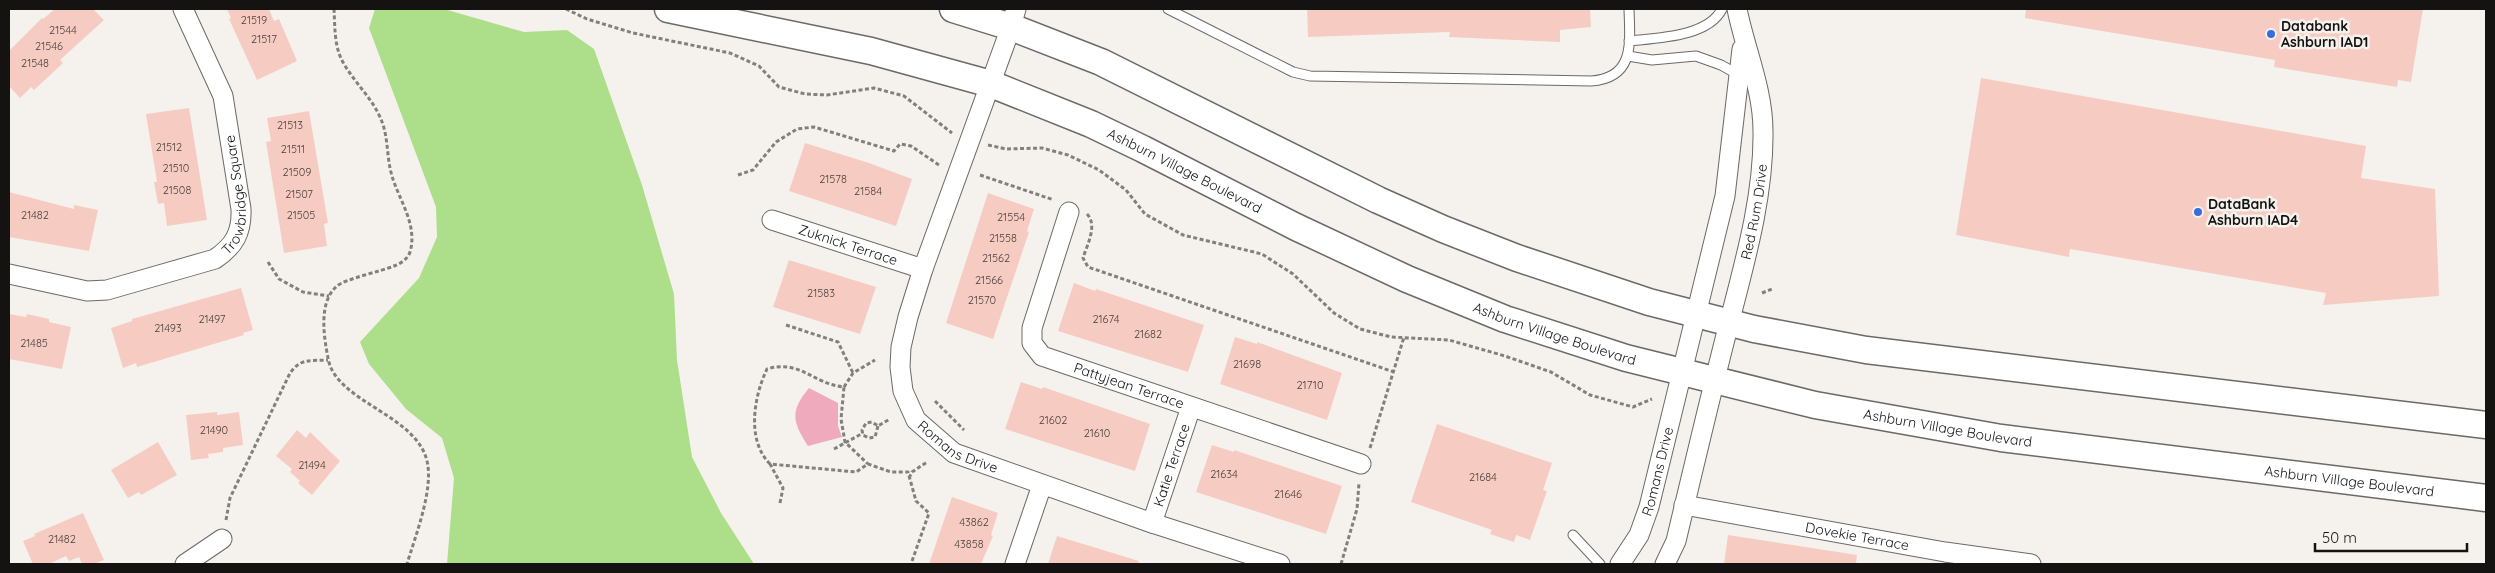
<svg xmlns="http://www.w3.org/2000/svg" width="2495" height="573" viewBox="0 0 2495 573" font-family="Quicksand,sans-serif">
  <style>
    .green { fill: #efabbd }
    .water { fill: #adde8a }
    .building { fill: #f6ccc2 }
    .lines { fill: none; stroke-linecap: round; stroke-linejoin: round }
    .service-casing { stroke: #6c6966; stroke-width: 11 }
    .minor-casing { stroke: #6c6966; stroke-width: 21 }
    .secondary-casing { stroke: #6c6966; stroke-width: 29 }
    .path { stroke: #827f7d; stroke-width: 3; stroke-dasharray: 4 2.5; stroke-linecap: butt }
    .service { stroke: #fff; stroke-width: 9 }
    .minor { stroke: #fff; stroke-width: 19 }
    .secondary { stroke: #fff; stroke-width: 26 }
    .poi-dot { fill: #396ddc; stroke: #f5f2ee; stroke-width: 2 }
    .labels { text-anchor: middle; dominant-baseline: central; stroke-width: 5; stroke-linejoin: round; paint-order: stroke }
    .number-label { font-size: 11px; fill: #4d413e }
    .poi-label { font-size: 14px; font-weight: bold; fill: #151312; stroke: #f5f2ee; text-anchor: start }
    .street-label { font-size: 14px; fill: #151312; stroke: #f5f2ee }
  </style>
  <rect width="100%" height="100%" fill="#f5f2ee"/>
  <path class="green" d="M809 388 838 403V426L842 437 808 446C792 421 790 411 809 388Z"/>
  <path class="water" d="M375 9H444L524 32 567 30 594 49 642 185 674 294 677 360 692 457 721 513 754 564H447L454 478 442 438 406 409 369 364 360 342 419 278 437 237 436 207 369 28Z"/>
  <path class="building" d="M55 9H93L104 20 60 60 63 63 47 78 34 90 31 87 20 98 9 86V51L42 18 43 19Z
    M227 9H269L274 21 279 19 297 61 257 80 229 19 231 18Z
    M1307 9H1590L1591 27 1560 30V42L1449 37 1450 32 1308 37Z
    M2026 9H2423L2411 82 2398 80 2397 87 2274 67 2275 60 2025 18Z
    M1981 78 2366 146 2361 178 2435 189 2439 296 2323 305 2326 293 2070 249 2069 257 1956 235Z
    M189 108 207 220 167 226 164 203 158 204 154 182H157L146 114Z
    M309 111 328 223 324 224 327 246 284 253 266 142 271 141 267 118Z
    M805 143 869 163 912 179 896 226 789 191Z
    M9 192 74 209V205L98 210 89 251 9 237Z
    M988 193 1034 209 1027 231 1029 232 993 339 946 323Z
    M789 260 876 287 860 334 773 307Z
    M1074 283 1095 291 1096 289 1204 325 1188 372 1058 331Z
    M241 288 253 330 243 333 244 335 137 367 136 363 123 368 111 328 132 321V319Z
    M9 314 26 317 27 314 49 319V322L71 327 62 369 9 359Z
    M1235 337 1257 344V342L1342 373 1327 420 1220 384Z
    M1021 382 1042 389 1043 387 1150 424 1135 471 1005 429Z
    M217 412V415L239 412 243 445 223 448V452L208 454 209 458 191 460 186 415Z
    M1437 424 1552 463 1543 490 1547 491 1530 540 1516 535 1514 542 1490 534 1492 530 1411 502Z
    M297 430 306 438 310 432 340 461 312 495 298 483 300 481 290 472 292 469 276 456Z
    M158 442 177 475 141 495 139 492 128 498 111 470Z
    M1212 445 1234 452V450L1342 486 1326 534 1196 492Z
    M952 497 998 513 991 535 993 536 981 564H929Z
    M83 513 104 560 94 564H82L79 557 69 561 66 556 49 564H33L23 541 35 536 34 534Z
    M1728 535 1857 555 1856 564H1724Z
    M1057 536 1139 561 1138 564H1048Z"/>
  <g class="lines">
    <defs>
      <path id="service" d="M1168 9 1293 72 1310 76 1591 81C1635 78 1630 43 1629 9
        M1629 41C1657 38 1708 37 1722 9
        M1628 56 1652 60 1696 56 1721 65 1739 75
        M1573 535 1600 564"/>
      <g id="minor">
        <path id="s1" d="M1016 9 1011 27 923 269 908 317 901 347 900 367 903 391 916 420 954 453 1152 523 1280 564"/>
        <path id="s2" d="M1069 212 1032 328V343L1042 356 1361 464"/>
        <path id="s3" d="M772 220 923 269"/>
        <path id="s4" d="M9 274 87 291 107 290 215 259C234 246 242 233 241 209L223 96 183 9"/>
        <path id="s5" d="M1684 505 1945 552 2031 564"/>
        <path id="s6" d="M1152 523 1191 407"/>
        <path d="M185 564 222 539"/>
        <path d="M1015 564 1042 485"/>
        <path id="s7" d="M1620 564 1639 535 1649 507 1725 196 1742 49"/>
        <path id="s8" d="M1665 564 1676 541C1692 474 1708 406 1725 339 1742 271 1764 201 1763 131 1763 89 1745 49 1737 9"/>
      </g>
      <g id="secondary">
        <path id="s9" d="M668 9 871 51 991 84 1091 124 1143 149 1296 227 1407 279 1505 319 1626 358 1815 405 2001 438 2486 498"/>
        <path d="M953 9 1011 27 1101 62 1378 200 1443 229 1517 258 1649 302 1754 329 1866 350 2486 425"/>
      </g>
    </defs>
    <use href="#service" class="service-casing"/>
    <use href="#minor" class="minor-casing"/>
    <use href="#secondary" class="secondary-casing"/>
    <path class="path" d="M334 9C335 27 334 48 344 64 355 83 371 97 380 117 389 136 386 156 392 176 399 200 418 225 410 252 408 259 400 264 394 266 382 271 345 279 337 286 318 302 324 337 328 358 335 402 416 414 427 461 434 489 415 537 407 564
      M566 9 587 19 633 33 730 53 759 66 779 87 805 94 827 95 874 88 904 96 952 133
      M988 145 1006 149 1042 148 1068 155 1099 170 1126 190 1145 214 1183 235 1262 254 1293 274 1334 313 1360 329 1391 337 1449 340 1505 356 1551 372 1590 395 1633 407 1652 399
      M738 175 753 170 776 142 797 129 814 127 894 151 900 144 911 146 939 165
      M980 175 1054 200
      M1087 214C1098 225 1087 245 1083 258L1088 267 1394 372
      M268 262 279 279 303 292 329 296
      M1762 293 1772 289
      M786 325 838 342 853 373
      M844 387 853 373 875 360
      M935 401 964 430
      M878 426 875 437 869 438 863 435 862 430 866 423 872 422 878 426 890 419
      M1370 448 1404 337
      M834 449 863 433
      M770 464C746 440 754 396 767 369 800 359 813 384 844 387L841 419 845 442 868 464
      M909 478 912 472 927 462
      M780 503 783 488 770 464 856 472 868 464 891 472H908L916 501 929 513 911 564
      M226 520 230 498 290 373C301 358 310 361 328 360
      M1341 564 1357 509 1359 483"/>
    <use href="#service" class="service"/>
    <use href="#minor" class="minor"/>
    <use href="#secondary" class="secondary"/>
  </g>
  <g class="poi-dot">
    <circle cx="2271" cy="34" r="5"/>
    <circle cx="2198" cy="212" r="5"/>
  </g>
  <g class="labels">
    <g class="number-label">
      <text x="254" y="20">21519</text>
      <text x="63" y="30">21544</text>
      <text x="264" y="39">21517</text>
      <text x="49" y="46">21546</text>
      <text x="35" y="63">21548</text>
      <text x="290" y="125">21513</text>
      <text x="169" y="147">21512</text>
      <text x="293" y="149">21511</text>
      <text x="176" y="168">21510</text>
      <text x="297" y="172">21509</text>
      <text x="833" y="179">21578</text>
      <text x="177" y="190">21508</text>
      <text x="868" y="191">21584</text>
      <text x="299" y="194">21507</text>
      <text x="35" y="215">21482</text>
      <text x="301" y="215">21505</text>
      <text x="1011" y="217">21554</text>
      <text x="1003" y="238">21558</text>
      <text x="996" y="258">21562</text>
      <text x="989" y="280">21566</text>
      <text x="821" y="293">21583</text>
      <text x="982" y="300">21570</text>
      <text x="212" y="319">21497</text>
      <text x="1106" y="319">21674</text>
      <text x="168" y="328">21493</text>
      <text x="1148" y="334">21682</text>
      <text x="34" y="343">21485</text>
      <text x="1247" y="364">21698</text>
      <text x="1310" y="385">21710</text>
      <text x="1053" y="420">21602</text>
      <text x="214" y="430">21490</text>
      <text x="1097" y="433">21610</text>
      <text x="312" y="465">21494</text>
      <text x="1224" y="474">21634</text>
      <text x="1483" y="477">21684</text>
      <text x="1288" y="494">21646</text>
      <text x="974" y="522">43862</text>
      <text x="62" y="539">21482</text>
      <text x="969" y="544">43858</text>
    </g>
    <g class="poi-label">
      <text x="2281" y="26">Databank<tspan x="2281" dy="16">Ashburn IAD1</tspan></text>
      <text x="2208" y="204">DataBank<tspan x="2208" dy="16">Ashburn IAD4</tspan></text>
    </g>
    <g class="street-label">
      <text stroke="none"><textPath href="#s9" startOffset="544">Ashburn Village Boulevard</textPath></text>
      <text stroke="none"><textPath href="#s4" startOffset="285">Trowbridge Square</textPath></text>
      <text stroke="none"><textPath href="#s8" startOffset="364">Red Rum Drive</textPath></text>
      <text stroke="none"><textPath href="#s3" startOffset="80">Zuknick Terrace</textPath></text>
      <text stroke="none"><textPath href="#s9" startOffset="949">Ashburn Village Boulevard</textPath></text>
      <text stroke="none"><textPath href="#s2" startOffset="245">Pattyjean Terrace</textPath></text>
      <text stroke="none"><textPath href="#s9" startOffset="1354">Ashburn Village Boulevard</textPath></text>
      <text stroke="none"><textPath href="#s1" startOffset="484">Romans Drive</textPath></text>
      <text stroke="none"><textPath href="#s6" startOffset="61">Katie Terrace</textPath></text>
      <text stroke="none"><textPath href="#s7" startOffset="101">Romans Drive</textPath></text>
      <text stroke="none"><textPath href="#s9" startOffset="1759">Ashburn Village Boulevard</textPath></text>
      <text stroke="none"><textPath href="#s5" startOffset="176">Dovekie Terrace</textPath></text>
    </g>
  </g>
  <rect width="2495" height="573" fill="none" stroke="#151312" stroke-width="20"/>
  <path d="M2315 543v8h152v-8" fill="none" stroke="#151312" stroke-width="2.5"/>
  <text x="2322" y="543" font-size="15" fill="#151312" stroke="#f5f2ee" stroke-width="4" paint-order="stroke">50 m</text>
</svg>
